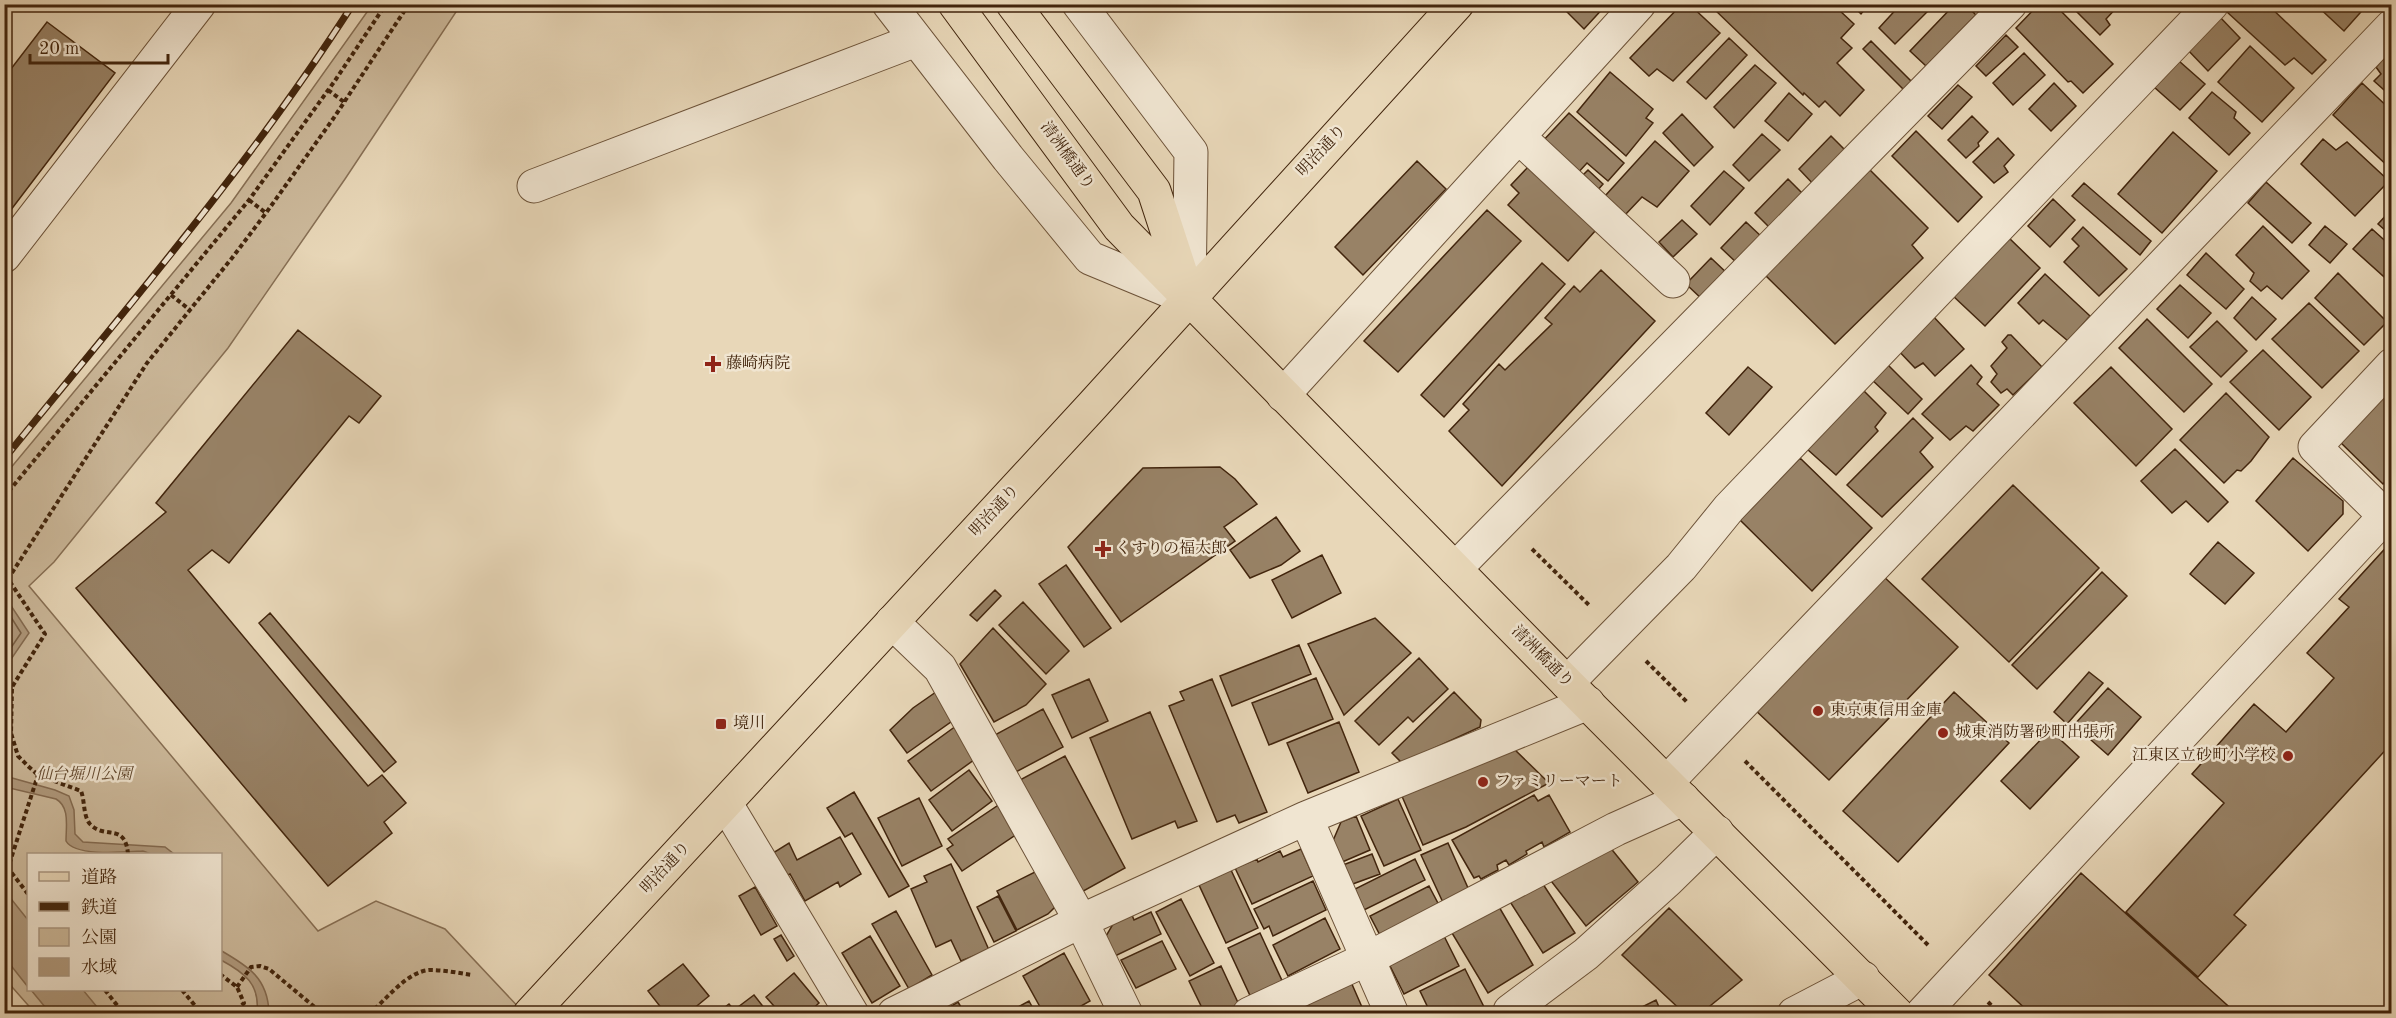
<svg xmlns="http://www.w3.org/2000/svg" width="2396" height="1018" viewBox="0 0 2396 1018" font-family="'Old Standard TT','Noto Serif JP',serif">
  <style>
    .green { fill: #ccb99b; stroke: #876f54; stroke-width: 1.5; fill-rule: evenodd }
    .water { fill: #b09a7e; stroke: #846b51; stroke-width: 1.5 }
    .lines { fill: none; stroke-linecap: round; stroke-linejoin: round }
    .shore { stroke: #796046; stroke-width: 1.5 }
    .building { fill: #988266; stroke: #42250d; stroke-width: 1.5 }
    .minor-casing { stroke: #6c5238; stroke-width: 35 }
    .major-casing { stroke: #42250d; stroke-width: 35 }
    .path { stroke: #42250d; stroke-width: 4; stroke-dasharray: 4.5 3; stroke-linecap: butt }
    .minor { stroke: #f0e5d1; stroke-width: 33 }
    .major { stroke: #e8d7b8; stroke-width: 33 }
    .rail-casing { stroke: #42250d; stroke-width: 7 }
    .rail { stroke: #f0e5d1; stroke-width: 4.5; stroke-dasharray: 14; stroke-linecap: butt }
    .poi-dot { fill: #8f2418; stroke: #f0e5d1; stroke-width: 2 }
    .labels { text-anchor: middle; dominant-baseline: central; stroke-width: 5; stroke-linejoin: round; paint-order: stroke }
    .street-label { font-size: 16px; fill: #42250d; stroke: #f0e5d1 }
    .poi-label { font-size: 16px; fill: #42250d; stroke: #f0e5d1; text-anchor: start }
    .park-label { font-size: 16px; font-style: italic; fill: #644a30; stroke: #f0e5d1 }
  </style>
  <rect width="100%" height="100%" fill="#e8d7b8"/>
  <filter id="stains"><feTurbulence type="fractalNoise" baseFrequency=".00333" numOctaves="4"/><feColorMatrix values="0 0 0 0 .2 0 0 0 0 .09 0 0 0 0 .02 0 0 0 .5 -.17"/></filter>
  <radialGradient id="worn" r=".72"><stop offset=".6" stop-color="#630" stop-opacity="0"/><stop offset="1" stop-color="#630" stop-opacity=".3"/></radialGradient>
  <path class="green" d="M452 4 458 9 345 179 228 348 54 562 29 586 318 931 376 901 445 929 524 1013H35L5 979 4 476 231 203 372 5ZM28 854H220V990H28Z"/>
  <path class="water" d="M4 595 29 633 5 668H4Z
    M5 776 55 790 69 796 74 810 75 834 83 842 165 847 174 854H151L143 851C125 852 75 857 66 841 66 826 70 807 56 799L5 787Z
    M4 890 28 920V987L5 958Z
    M220 950C248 966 268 978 269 1013H257C260 984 245 973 221 960Z
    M31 990H83L102 1013H50Z"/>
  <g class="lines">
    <path class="shore" d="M4 606 21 633 4 658"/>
  </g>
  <path class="building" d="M1564 4H1607L1584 29 1562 7Z
    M1682 4H1689L1720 33 1673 81 1657 69 1649 76 1630 58Z
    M1718 4H1843L1838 9 1854 24 1841 38 1852 48 1837 63 1864 90 1840 116 1825 101 1819 107 1804 93 1803 95 1714 9Z
    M1851 4H1869L1861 14Z
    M1901 4H1930L1932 7 1895 44 1879 28Z
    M1955 4H1965L1976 15 1926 66 1910 51Z
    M2039 4H2054L2113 64 2083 93 2071 81 2068 82 2016 28Z
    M2069 4H2120L2106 19 2110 25 2100 35Z
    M2234 4H2267L2326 60 2312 74 2294 58 2285 65 2227 12Z
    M2315 4H2368L2344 31Z
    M2218 15 2240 38 2208 71 2185 47Z
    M47 22 115 73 4 219V78Z
    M2006 35 2018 47 1986 76 1976 66Z
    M1729 38 1747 55 1706 99 1687 82Z
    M1871 41 1913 83 1905 91 1863 49Z
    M2250 46 2294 88 2262 122 2218 82Z
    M2391 50 2392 51V97L2374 81 2381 74 2376 67Z
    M2024 53 2045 75 2013 105 1993 83Z
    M2179 61 2205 84 2180 110 2154 87Z
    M1755 65 1776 83 1734 128 1714 107Z
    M1610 72 1653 109 1646 118 1653 123 1626 156 1577 112Z
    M2054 83 2076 106 2051 131 2029 109Z
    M2362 83 2392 111V170L2333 115Z
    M1958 85 1972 97 1942 129 1928 116Z
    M2212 92 2236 112 2234 118 2250 133 2229 155 2189 118Z
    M1789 93 1812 114 1788 141 1765 121Z
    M1569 113 1624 163 1608 181 1587 163 1575 176 1541 143Z
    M1682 114 1713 147 1694 166 1663 133Z
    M1972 116 1988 132 1978 143 1979 146 1966 158 1948 140Z
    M1916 131 1982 197 1958 222 1892 156Z
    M2173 132 2217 171 2162 233 2118 194Z
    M1762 134 1780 150 1749 181 1733 165Z
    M1831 136 1848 153 1816 187 1799 169Z
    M1998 138 2014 155 2004 166 2008 172 1994 183 1973 162Z
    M2323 139 2336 150 2347 142 2389 181 2355 216 2301 164Z
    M1655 141 1689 171 1657 207 1642 197 1625 215 1605 196Z
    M1417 161 1446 189 1363 275 1335 247Z
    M1528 167 1596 230 1568 261 1508 205 1519 193 1511 185Z
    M1869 169 1928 228 1912 245 1923 258 1835 344 1764 274Z
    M1588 170 1603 184 1597 191 1581 177Z
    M1724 171 1744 188 1710 225 1691 206Z
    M1788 179 1805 196 1772 230 1755 213Z
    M2266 182 2311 223 2292 243 2248 203Z
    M2084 183 2151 241 2140 255 2072 196Z
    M2053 199 2075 220 2050 247 2028 226Z
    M2392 209V236L2378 224Z
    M1487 210 1521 241 1398 372 1364 341Z
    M1682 220 1697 234 1673 257 1659 242Z
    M1746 222 1764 239 1739 265 1721 248Z
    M2263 226 2309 271 2282 299 2267 286 2261 291 2250 281 2254 273 2236 255Z
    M2325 226 2347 244 2330 263 2309 245Z
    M2083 227 2127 269 2099 296 2064 262 2079 246 2072 239Z
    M2372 229 2392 247V284L2353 249Z
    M2008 237 2040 268 1985 326 1952 295Z
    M2206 253 2244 289 2226 309 2187 275Z
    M1711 258 1730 276 1704 301 1686 284Z
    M1542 263 1565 284 1444 417 1421 395Z
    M1601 270 1655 321 1502 486 1449 431 1469 410 1463 404 1499 364 1505 370 1552 324 1545 318 1574 286 1580 292Z
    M2338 273 2387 322 2364 345 2315 298Z
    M2045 274 2090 316 2068 341 2043 320 2039 324 2018 303Z
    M2180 285 2211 313 2188 338 2157 309Z
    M2252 297 2276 319 2256 340 2234 318Z
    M2309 303 2359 351 2322 388 2272 339Z
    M1930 313 1964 349 1935 376 1923 363 1915 368 1895 347Z
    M2147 319 2212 384 2184 412 2119 348Z
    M2217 321 2247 351 2221 377 2190 347Z
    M298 330 381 396 359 423 349 416 229 563 212 550 188 570 368 786 382 775 406 803 384 822 392 833 328 886 76 588 166 512 156 503Z
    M2008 335H2011L2042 367 2013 395 2007 389 2001 393 1991 382 1997 374 1991 366 2007 348 2002 342Z
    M2263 350 2311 397 2279 430 2230 382Z
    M1884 361 1922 399 1908 414 1868 376Z
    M1971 365 1982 377 1977 384 1999 405 1973 431 1966 426 1950 440 1922 414Z
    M1748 367 1772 387 1729 435 1706 413Z
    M2111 367 2172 429 2136 466 2074 403Z
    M1863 390 1886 413 1875 427 1878 431 1836 475 1807 449Z
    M2383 392 2392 401V475L2383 484 2337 439Z
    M2226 393 2269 437 2251 461 2241 471 2237 470 2224 483 2180 440Z
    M1913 418 1933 438 1920 452 1933 467 1882 517 1847 485Z
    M2175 449 2228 502 2208 522 2186 501 2172 513 2141 481Z
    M1800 458 1872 528 1812 591 1740 520Z
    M2293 458 2343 501V514L2308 551 2256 501Z
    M1220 467 1235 479 1257 504 1224 527 1235 541 1121 622 1068 547 1143 468Z
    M2013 485 2099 568 2009 662 1922 579Z
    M1276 517 1300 551 1281 565 1250 578 1230 550Z
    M2392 541V660L2388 663 2392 666V743L2234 915 2246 925 2198 977 2126 912 2224 803 2192 774 2254 704 2286 732 2334 678 2307 653 2349 607 2339 599Z
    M2218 542 2254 573 2225 604 2190 574Z
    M1322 555 1341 593 1292 618 1272 580Z
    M1066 565 1111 628 1084 647 1039 584Z
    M2102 572 2127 596 2037 689 2012 665Z
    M1881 574 1958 647 1829 780 1752 707Z
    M995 590 1001 596 977 621 970 615Z
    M1023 602 1069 651 1046 674 999 625Z
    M270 613 396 762 384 772 259 623Z
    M1375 618 1411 653 1344 715 1308 644Z
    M993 628 1046 684 1026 705 994 722 960 664Z
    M1299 645 1311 674 1232 706 1220 676Z
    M1419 658 1448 689 1413 722 1408 717 1379 745 1355 721Z
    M2089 672 2103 683 2067 724 2054 712Z
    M1316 678 1333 719 1269 745 1252 703Z
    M1089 679 1108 721 1072 738 1052 695Z
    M1212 679 1267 812 1239 823 1235 815 1217 822 1169 706 1184 700 1180 692Z
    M2108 688 2141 717 2108 755 2074 725Z
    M936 692 955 719 907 753 890 730 913 708Z
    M1454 692 1481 720 1480 727 1402 763 1392 753Z
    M1954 692 2009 743 1898 862 1843 811Z
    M1043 709 1063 747 1012 774 993 736Z
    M1150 712 1197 821 1178 828 1175 821 1132 839 1090 738Z
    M1339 722 1359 772 1308 793 1287 743Z
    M956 726 978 757 931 791 908 761Z
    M2050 730 2079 757 2030 809 2001 781Z
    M1512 747 1549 783 1466 827 1423 845 1401 794Z
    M1065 756 1125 868 1078 894 1018 781Z
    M969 770 992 801 952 831 929 800Z
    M854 792 909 886 889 897 852 833 845 837 827 808Z
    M1534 795 1538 801 1549 795 1570 832 1544 847 1542 842 1526 851 1527 854 1509 865 1506 860 1497 865 1498 870 1481 879 1479 876 1474 878 1452 840Z
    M919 798 942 846 902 866 878 818Z
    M1398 799 1421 850 1384 866 1361 816Z
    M1000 804 1020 832 962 871 947 849 953 845 948 839Z
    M1356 816 1370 850 1340 863 1332 843 1341 822Z
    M840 837 861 874 840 887 838 882 805 901 790 874 786 876 773 853 789 843 797 860Z
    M1448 843 1472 897 1446 909 1421 855Z
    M1609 846 1638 882 1586 926 1548 877Z
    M1301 849 1313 876 1252 904 1235 868 1257 859 1258 862 1280 851 1283 857Z
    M1372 854 1380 874 1350 885 1343 865Z
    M1415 859 1425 880 1364 910 1355 889Z
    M951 864 989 950 961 961 951 940 936 947 911 889 927 882 924 876Z
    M1231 870 1258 928 1226 943 1199 885Z
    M1037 871 1055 907 1048 914 1017 930 997 891Z
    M2081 873 2237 1014H2031L1989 975Z
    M1539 878 1575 933 1543 953 1507 897Z
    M1313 881 1326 910 1273 936 1269 926 1264 929 1254 909Z
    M1429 886 1441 909 1382 939 1370 916Z
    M755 887 777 926 761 935 739 896Z
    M998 896 1016 931 994 942 977 907Z
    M1181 899 1214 963 1190 976 1156 912Z
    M1495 900 1533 965 1488 993 1449 928Z
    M1669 908 1742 980 1700 1014H1685L1622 955Z
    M896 911 932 975 909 989 872 924Z
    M1151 912 1161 934 1115 956 1106 936 1113 924 1132 915 1134 920Z
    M1325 918 1340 949 1288 976 1273 945Z
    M1441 930 1459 966 1404 994 1386 958Z
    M1260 933 1285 987 1253 1002 1228 948Z
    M781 935 794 956 787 961 774 939Z
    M870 936 900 986 872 1003 842 953Z
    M1162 941 1176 969 1136 988 1121 960Z
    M1064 953 1090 1001 1067 1014H1044L1023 976Z
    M683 964 709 996 687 1014H666L648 991Z
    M1221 966 1240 1007 1226 1014H1205L1189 981Z
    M1465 969 1484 1007 1470 1014H1431L1420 991Z
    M794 973 819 1003 807 1014H781L766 997Z
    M1351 982 1365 1014H1307L1303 1004Z
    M754 995 769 1014H716L729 1004 734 1010Z
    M1656 1000 1662 1014H1628Z
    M1029 1001 1036 1014H1005Z
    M958 1002 965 1014H938Z"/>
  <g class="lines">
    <defs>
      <path id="minor" d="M889 4 1008 158 1090 258 1189 299 1191 152 1079 4
        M1520 138 1673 281
        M534 186 916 40
        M4 256 199 4
        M1283 395 1639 4
        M1455 569 2010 4
        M892 622 940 668 1081 921 1126 1014
        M1567 683 1681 567 1729 508 2212 4
        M1667 782 2392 26
        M726 804 852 1014
        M1306 818 1392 1014
        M1510 1011 1586 954 1668 880 1717 832
        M894 1014 1081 921 1306 818 1588 703
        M1249 1014 1369 958 1616 829 1683 799
        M1794 1014 1863 978
        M1922 1014 2385 516 2315 447 2392 365"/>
      <path id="major" d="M955 4 1119 227 1567 683 1897 1014
        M1013 4 1154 191 1187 292
        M530 1014 1092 406 1457 4"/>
    </defs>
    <use href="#minor" class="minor-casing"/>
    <use href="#major" class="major-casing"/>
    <path class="path" d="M328 90 344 102
      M249 200 266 213
      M171 295 190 310
      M4 497 249 200 334 82 386 4
      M1532 549 1589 605
      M1646 661 1687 702
      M4 680 12 687
      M1745 761 1930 947
      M128 854C125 822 105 840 90 824 83 816 85 801 81 791L38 775 29 767 18 756 11 733 12 687 45 634 8 579 147 363 232 258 266 213 333 119 409 4
      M28 894 8 868 38 775
      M220 974 237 987 244 1003 233 1014
      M237 987 251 967 260 966 269 969 323 1014
      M105 990 124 1014
      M182 990 202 1014
      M1988 1002 2000 1014
      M369 1014C386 1000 407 971 430 970 444 970 459 973 472 975"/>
    <use href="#minor" class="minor"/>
    <use href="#major" class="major"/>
    <defs>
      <path id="rail" d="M4 459C125 310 250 165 353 4"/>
    </defs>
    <use href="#rail" class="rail-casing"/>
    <use href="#rail" class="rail"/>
  </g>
  <g class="poi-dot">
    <path d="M710 355h6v6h6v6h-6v6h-6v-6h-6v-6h6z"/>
    <path d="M1100 540h6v6h6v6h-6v6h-6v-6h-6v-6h6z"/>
    <circle cx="1818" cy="711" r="6"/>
    <rect x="715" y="718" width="12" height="12" rx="3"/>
    <circle cx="1943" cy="733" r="6"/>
    <circle cx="2288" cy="756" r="6"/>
    <circle cx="1483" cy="782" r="6"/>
  </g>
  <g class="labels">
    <g class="street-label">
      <text transform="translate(1322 151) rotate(-47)">明治通り</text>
      <text transform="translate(1067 156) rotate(54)">清洲橋通り</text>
      <text transform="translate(995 511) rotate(-47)">明治通り</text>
      <text transform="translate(1542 657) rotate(45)">清洲橋通り</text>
      <text transform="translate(666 868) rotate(-47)">明治通り</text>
    </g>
    <g class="poi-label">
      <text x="726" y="364">藤崎病院</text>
      <text x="1115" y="549">くすりの福太郎</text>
      <text x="1830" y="711">東京東信用金庫</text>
      <text x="733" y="724">境川</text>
      <text x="1955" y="733">城東消防署砂町出張所</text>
      <text x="2276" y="756" text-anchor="end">江東区立砂町小学校</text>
      <text x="1495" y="782">ファミリーマート</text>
    </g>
    <g class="park-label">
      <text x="84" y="775">仙台堀川公園</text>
    </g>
  </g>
  <rect width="2396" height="1018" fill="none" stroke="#e8d7b8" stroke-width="24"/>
  <rect x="6" y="6" width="2384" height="1006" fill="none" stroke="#42250d" stroke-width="3"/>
  <rect x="12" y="12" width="2372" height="994" fill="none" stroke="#42250d" stroke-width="1.5"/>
  <rect x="27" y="853" width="195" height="138" fill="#f0e5d1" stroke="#aa9883" stroke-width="1.5"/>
  <rect x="39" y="872" width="30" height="9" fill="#e8d7b8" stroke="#aa9883" stroke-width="1.5"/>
  <text x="81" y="883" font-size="18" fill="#42250d">道路</text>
  <rect x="39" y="902" width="30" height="9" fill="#42250d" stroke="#aa9883" stroke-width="1.5"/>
  <text x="81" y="913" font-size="18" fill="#42250d">鉄道</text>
  <rect x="39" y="928" width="30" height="18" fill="#ccb99b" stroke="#aa9883" stroke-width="1.5"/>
  <text x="81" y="943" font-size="18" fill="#42250d">公園</text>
  <rect x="39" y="958" width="30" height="18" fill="#b09a7e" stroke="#aa9883" stroke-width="1.5"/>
  <text x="81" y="973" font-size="18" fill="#42250d">水域</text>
  <path d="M30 54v9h138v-9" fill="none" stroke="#42250d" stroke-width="3"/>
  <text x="39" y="54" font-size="18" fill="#42250d" stroke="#f0e5d1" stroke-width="4.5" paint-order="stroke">20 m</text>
  <rect width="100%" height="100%" filter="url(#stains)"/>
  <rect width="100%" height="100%" fill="url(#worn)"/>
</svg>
